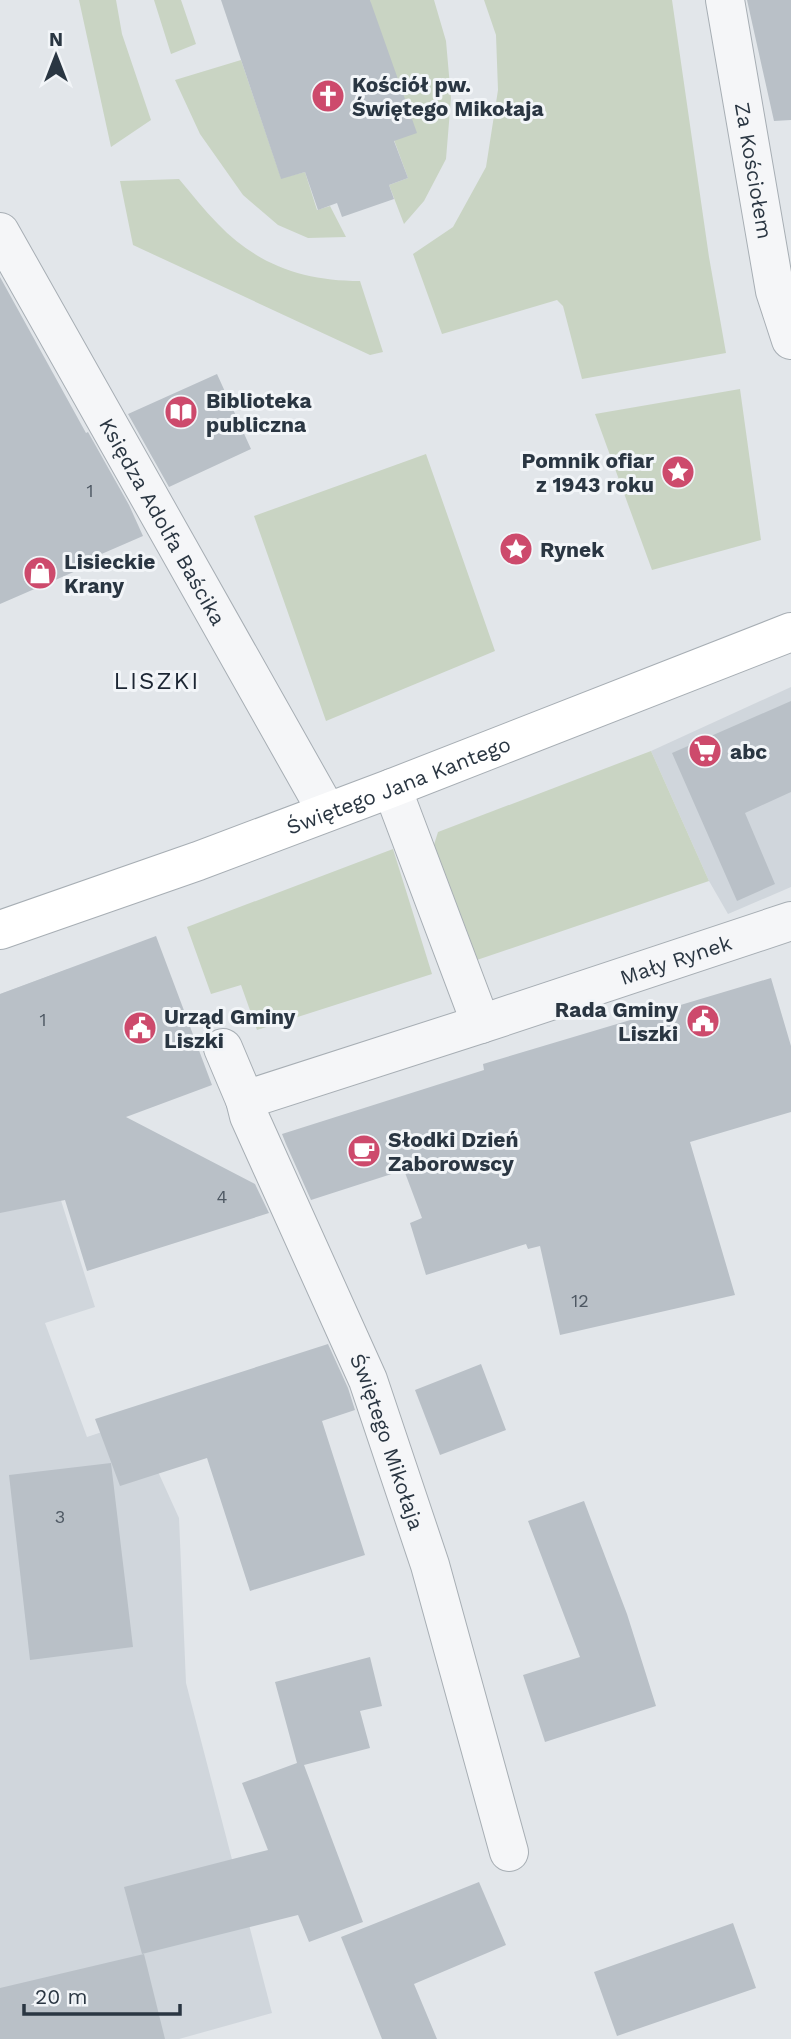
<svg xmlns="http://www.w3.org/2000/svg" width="791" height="2039" viewBox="0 0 791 2039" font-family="'Work Sans',sans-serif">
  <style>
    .built { fill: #d0d6dc }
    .green { fill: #c9d4c3 }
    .building { fill: #b9c0c7 }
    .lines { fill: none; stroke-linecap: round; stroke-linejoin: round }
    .minor-casing { stroke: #a7aeb4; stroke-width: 40 }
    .secondary-casing { stroke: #a7aeb4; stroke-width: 40 }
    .minor { stroke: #f5f6f8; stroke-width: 38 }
    .secondary { stroke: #fff; stroke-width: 38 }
    .labels { text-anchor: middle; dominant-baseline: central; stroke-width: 6; stroke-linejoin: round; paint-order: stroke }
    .number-label { font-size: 18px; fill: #4e5863 }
    .poi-label { font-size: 21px; font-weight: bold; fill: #2a3642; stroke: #f2f5f8; text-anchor: start }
    .street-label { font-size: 21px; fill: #2a3642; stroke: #f2f5f8 }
    .quarter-label { font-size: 24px; letter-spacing: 2px; fill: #1c2633; stroke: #f2f5f8 }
  </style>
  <rect width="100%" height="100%" fill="#e2e6ea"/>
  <path class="built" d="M791 687V887L728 914 709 881 651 751Z
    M68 969 57 1188 95 1307 45 1323 87 1437 135 1421 179 1518 186 1683 272 2013 179 2039H0V994Z"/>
  <path class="green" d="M79 0H116L122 34 151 120 111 147Z
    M154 0H181L196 44 171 54Z
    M370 0H434L446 41 451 98 446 159 424 201 404 224 389 185 408 178 394 140Z
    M484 0H672L709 257 726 353 582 379 563 306 557 300 442 334 413 254 453 227 486 167 498 90 496 35Z
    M241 60 281 178 305 172 317 210 330 206 346 237 308 238 278 225 243 195 200 134 175 80Z
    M179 179C192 194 204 210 218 224 257 265 304 281 360 281L383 352 370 355 133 245 120 181Z
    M740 389 761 540 652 570 595 414Z
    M426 454 495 651 326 721 254 516Z
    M651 751 709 881 471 962 433 848 438 832Z
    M393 849 432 974 257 1030 241 985 211 994 187 927Z"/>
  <path class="building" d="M221 0H370L417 133 394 141 408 178 389 185 394 199 342 217 337 203 318 210 305 172 281 179Z
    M747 0H791V120L774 121Z
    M0 277 86 433 88 432 129 505 143 536 90 559 92 564 0 604Z
    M217 374 251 449 169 487 128 414Z
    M791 701V792L745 813 775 884 737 901 672 753Z
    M156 936 212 1085 126 1117 255 1184 269 1213 87 1271 65 1200 0 1213V994Z
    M771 978 791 1046V1112L690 1142 735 1295 560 1335 540 1246 528 1249 526 1244 426 1275 410 1223 422 1218 404 1170 311 1200 286 1144 282 1134 484 1070 483 1064Z
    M328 1344 348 1388 355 1410 322 1421 365 1555 250 1591 207 1458 120 1486 95 1419Z
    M481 1364 506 1430 440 1455 415 1390Z
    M111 1463 133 1647 30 1660 9 1475Z
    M584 1501 627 1614 656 1706 545 1742 523 1675 580 1657 528 1521Z
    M370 1657 382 1706 360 1711 370 1748 304 1765 363 1922 309 1942 298 1915 142 1954 124 1887 268 1850 242 1783 297 1763 275 1682Z
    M479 1882 506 1945 414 1984 437 2039H382L341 1937Z
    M733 1923 756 1988 617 2036 594 1972Z
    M144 1954 165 2039H0V1988Z"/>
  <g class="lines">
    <defs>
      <g id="minor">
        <path id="s1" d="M725 0 775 291 791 340"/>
        <path id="s2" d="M0 232 327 812"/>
        <path d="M392 788 481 1024"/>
        <path id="s3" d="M223 1048 245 1100 249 1116 368 1380 430 1565 509 1852"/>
        <path id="s4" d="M245 1100 481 1024 791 921"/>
      </g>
      <g id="secondary">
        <path id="s5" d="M0 930 198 861 392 788 791 632"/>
      </g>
    </defs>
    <use href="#minor" class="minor-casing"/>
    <use href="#secondary" class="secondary-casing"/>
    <use href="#minor" class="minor"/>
    <use href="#secondary" class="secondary"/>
  </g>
  <defs>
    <symbol id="church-disc" viewBox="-11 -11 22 22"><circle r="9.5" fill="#cd4a6c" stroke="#f2f5f8"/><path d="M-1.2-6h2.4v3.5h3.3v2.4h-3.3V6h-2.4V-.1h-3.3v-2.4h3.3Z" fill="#fff"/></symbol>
    <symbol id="library-disc" viewBox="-11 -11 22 22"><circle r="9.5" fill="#cd4a6c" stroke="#f2f5f8"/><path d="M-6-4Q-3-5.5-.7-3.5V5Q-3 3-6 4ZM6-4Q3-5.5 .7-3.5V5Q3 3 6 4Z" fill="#fff"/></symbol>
    <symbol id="sight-disc" viewBox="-11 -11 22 22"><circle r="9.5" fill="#cd4a6c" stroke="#f2f5f8"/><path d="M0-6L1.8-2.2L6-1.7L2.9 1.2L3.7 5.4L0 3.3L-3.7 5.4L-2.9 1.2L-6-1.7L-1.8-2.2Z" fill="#fff"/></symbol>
    <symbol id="shop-disc" viewBox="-11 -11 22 22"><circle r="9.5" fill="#cd4a6c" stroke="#f2f5f8"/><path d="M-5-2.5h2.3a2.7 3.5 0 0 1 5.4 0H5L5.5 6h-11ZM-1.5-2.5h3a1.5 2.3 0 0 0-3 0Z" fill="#fff"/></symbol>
    <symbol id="supermarket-disc" viewBox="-11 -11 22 22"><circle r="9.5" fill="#cd4a6c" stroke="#f2f5f8"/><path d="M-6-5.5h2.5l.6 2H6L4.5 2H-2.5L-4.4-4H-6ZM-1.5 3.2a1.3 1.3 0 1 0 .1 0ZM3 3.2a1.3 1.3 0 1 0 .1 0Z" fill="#fff"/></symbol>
    <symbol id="civic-disc" viewBox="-11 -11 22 22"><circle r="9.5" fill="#cd4a6c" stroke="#f2f5f8"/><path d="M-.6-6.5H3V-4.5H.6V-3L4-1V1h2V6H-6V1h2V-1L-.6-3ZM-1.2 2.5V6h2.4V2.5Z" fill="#fff"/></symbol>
    <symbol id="cafe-disc" viewBox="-11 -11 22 22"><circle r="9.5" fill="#cd4a6c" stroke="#f2f5f8"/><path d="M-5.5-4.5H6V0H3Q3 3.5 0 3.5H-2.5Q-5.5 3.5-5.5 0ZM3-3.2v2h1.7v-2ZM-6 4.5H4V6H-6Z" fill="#fff"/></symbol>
  </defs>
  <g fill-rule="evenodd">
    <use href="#church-disc" x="309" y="77" width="38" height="38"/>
    <use href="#library-disc" x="162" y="393" width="38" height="38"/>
    <use href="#sight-disc" x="659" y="453" width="38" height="38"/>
    <use href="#sight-disc" x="497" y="530" width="38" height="38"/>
    <use href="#shop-disc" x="21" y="554" width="38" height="38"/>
    <use href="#supermarket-disc" x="686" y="732" width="38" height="38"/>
    <use href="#civic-disc" x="684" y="1002" width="38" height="38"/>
    <use href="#civic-disc" x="121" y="1009" width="38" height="38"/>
    <use href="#cafe-disc" x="345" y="1132" width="38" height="38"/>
  </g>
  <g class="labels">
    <g class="number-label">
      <text x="90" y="490">1</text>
      <text x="43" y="1019">1</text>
      <text x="222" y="1196">4</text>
      <text x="580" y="1300">12</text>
      <text x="60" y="1516">3</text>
    </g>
    <g class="poi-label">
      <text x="352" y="84">Kościół pw.<tspan x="352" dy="24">Świętego Mikołaja</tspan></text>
      <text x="206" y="400">Biblioteka<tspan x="206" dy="24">publiczna</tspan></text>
      <text x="654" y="460" text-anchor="end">Pomnik ofiar<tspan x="654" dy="24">z 1943 roku</tspan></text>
      <text x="540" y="549">Rynek</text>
      <text x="64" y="561">Lisieckie<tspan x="64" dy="24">Krany</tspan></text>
      <text x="730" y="751">abc</text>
      <text x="678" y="1009" text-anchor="end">Rada Gminy<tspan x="678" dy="24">Liszki</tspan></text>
      <text x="164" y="1016">Urząd Gminy<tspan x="164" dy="24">Liszki</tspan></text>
      <text x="388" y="1139">Słodki Dzień<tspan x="388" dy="24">Zaborowscy</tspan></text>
    </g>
    <g class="street-label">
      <text stroke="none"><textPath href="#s1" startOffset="173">Za Kościołem</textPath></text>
      <text stroke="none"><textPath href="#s2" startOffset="332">Księdza Adolfa Baścika</textPath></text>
      <text stroke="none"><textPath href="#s5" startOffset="424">Świętego Jana Kantego</textPath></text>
      <text stroke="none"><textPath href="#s4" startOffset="453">Mały Rynek</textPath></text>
      <text stroke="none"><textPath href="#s3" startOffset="427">Świętego Mikołaja</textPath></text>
    </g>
    <g class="quarter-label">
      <text x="157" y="681">LISZKI</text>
    </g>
  </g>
  <g transform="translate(56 56)" stroke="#f2f5f8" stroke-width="5" paint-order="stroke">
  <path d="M0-5L12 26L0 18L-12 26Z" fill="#2a3642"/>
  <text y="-10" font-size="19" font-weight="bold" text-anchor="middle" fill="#2a3642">N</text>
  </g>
  <path d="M24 2004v10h156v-10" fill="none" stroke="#2a3642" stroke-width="3.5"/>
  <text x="35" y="2004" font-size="21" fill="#2a3642" stroke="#f2f5f8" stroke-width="5" paint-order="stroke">20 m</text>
</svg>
